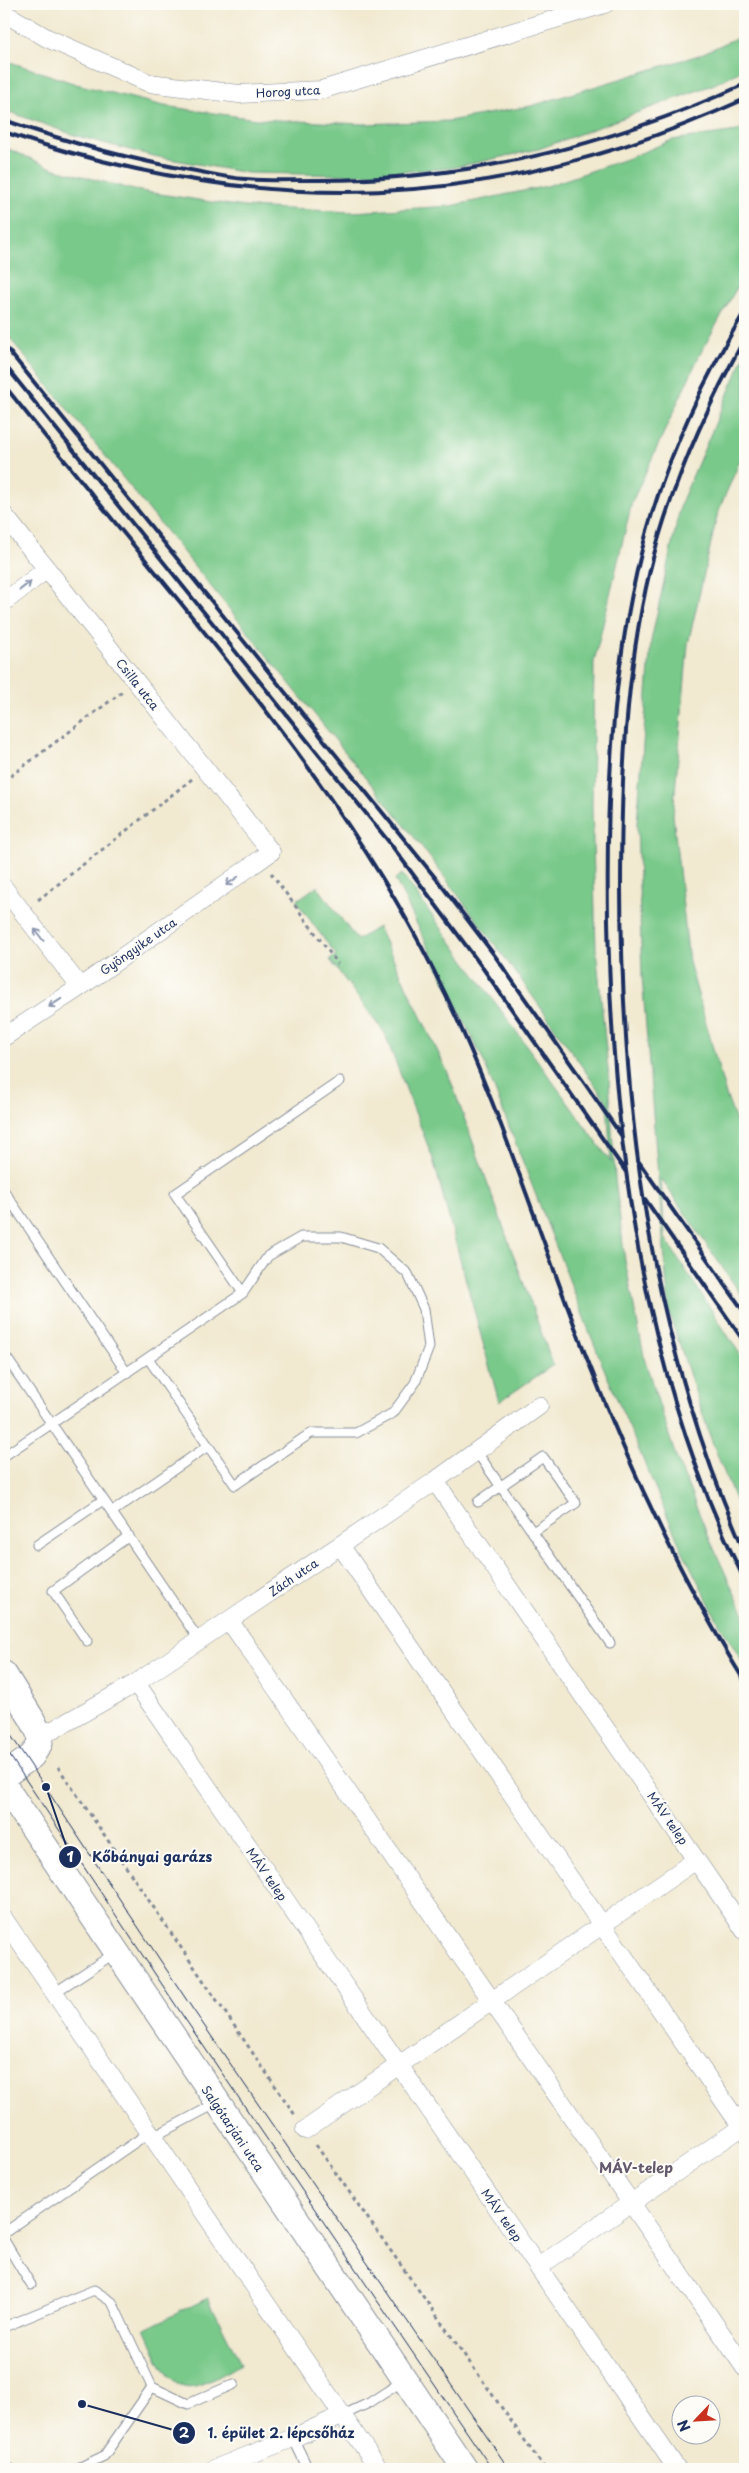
<svg xmlns="http://www.w3.org/2000/svg" width="749" height="2473" viewBox="0 0 749 2473" font-family="'Playpen Sans',sans-serif">
  <style>
    .green { fill: #79c98a; stroke: #4a7c74 }
    .lines { fill: none; stroke-linecap: round; stroke-linejoin: round }
    .lane-casing { stroke: #868c97; stroke-width: 11 }
    .street-casing { stroke: #868c97; stroke-width: 19 }
    .secondary-casing { stroke: #868c97; stroke-width: 27 }
    .path { stroke: #868c97; stroke-width: 3; stroke-dasharray: 4 4; stroke-linecap: butt }
    .lane { stroke: #fff; stroke-width: 9 }
    .street { stroke: #fff; stroke-width: 18 }
    .secondary { stroke: #fff; stroke-width: 25 }
    .tram { stroke: #1b2f5e; stroke-width: 1 }
    .rail { stroke: #1b2f5e; stroke-width: 4 }
    .oneway { stroke: #8d97ae }
    .labels { text-anchor: middle; dominant-baseline: central; stroke-width: 4; stroke-linejoin: round; paint-order: stroke }
    .street-label { font-size: 12px; fill: #1b2f5e; stroke: #fdfcf7 }
    .neighbourhood-label { font-size: 14px; font-weight: bold; fill: #64596d; stroke: #fdfcf7 }
    .leader { fill: none; stroke: #1b2f5e; stroke-width: 2 }
    .callout-dot { fill: #1b2f5e; stroke: #fdfcf7; stroke-width: 2 }
    .mark-label { font-size: 15px; text-anchor: middle; font-weight: bold; fill: #fff }
    .callout-label { font-size: 14px; text-anchor: middle; font-weight: bold; fill: #1b2f5e; stroke: #fdfcf7; stroke-width: 4; stroke-linejoin: round; paint-order: stroke }
  </style>
  <rect width="100%" height="100%" fill="#fdfcf7"/>
  <filter id="ink" filterUnits="userSpaceOnUse"><feTurbulence type="fractalNoise" baseFrequency=".02" numOctaves="2"/><feDisplacementMap in="SourceGraphic" scale="10" xChannelSelector="R" yChannelSelector="G"/><feConvolveMatrix kernelMatrix="1 2 1 2 8 2 1 2 1" color-interpolation-filters="sRGB"/></filter>
  <filter id="wash" filterUnits="userSpaceOnUse"><feTurbulence type="fractalNoise" baseFrequency=".0096" numOctaves="4" result="noise"/><feDisplacementMap in="SourceGraphic" scale="20" xChannelSelector="R" yChannelSelector="G"/><feGaussianBlur stdDeviation="1.12" result="paint"/><feColorMatrix in="noise" values="0 0 0 0 0 0 0 0 0 0 0 0 0 0 0 0 0 1.4 0 .05"/><feComposite in="paint" operator="in"/></filter>
  <g filter="url(#wash)">
    <rect width="100%" height="100%" fill="#f1e9d0"/>
    <path class="green" d="M745 34V69L712 85 539 149 452 168 354 175 247 173 153 156 77 136 4 110V60L76 84 164 106 256 119 362 124 449 121 531 106 699 55Z
      M745 126V273L699 356 632 502 594 662 592 806 596 949 609 1079 615 1178 625 1261 645 1361 676 1457 710 1540 745 1616V1666L720 1625 681 1548 602 1364 483 1060 395 879 402 874 611 1162 607 1102 519 977 422 847 4 331V147L52 168 134 190 244 207 353 212 451 206 547 186 629 158 672 140 737 131Z
      M745 354V449L718 512 688 644 673 815 689 962 726 1095 745 1145V1300L661 1179 665 1238 745 1362V1525L711 1439 669 1313 642 977 637 823 651 641 681 503Z
      M317 886 357 940 378 927 448 1073 553 1365 499 1402 433 1159 384 1032 330 960 336 955 296 901Z
      M208 2298 241 2364C227 2371 211 2382 195 2386 167 2393 155 2348 145 2329Z"/>
  </g>
  <g filter="url(#ink)">
    <g class="lines">
      <defs>
        <path id="lane" d="M4 1191 127 1373
          M4 1354 199 1640
          M148 1358 235 1485 311 1433H356L393 1413 415 1383 429 1347 424 1309 408 1274 378 1248 341 1237H301L268 1256 243 1293
          M476 1451 610 1643
          M4 1456 243 1293 175 1194 340 1081
          M478 1502 543 1457 576 1503 533 1532
          M112 1512 208 1446
          M37 1545 103 1500
          M87 1641 53 1591 129 1536
          M54 1993 115 1953
          M153 2137 217 2103
          M4 2233 150 2132
          M4 2240 31 2285
          M4 2327 94 2290 112 2302 152 2387 188 2404 234 2384
          M343 2415 369 2403 403 2381
          M293 2438 308 2469
          M4 2468 11 2469
          M76 2469 104 2456 152 2387"/>
        <path id="street" d="M4 13 47 38 149 83 239 94 321 90 605 4
          M4 515 271 852 80 987 4 1037
          M4 602 47 569
          M4 888 80 987
          M435 1481 745 1931
          M340 1545 745 2132
          M229 1620 745 2368
          M136 1683 677 2469
          M39 1733 53 1730 136 1683 435 1481 539 1406
          M4 1919 379 2469
          M305 2130 696 1860
          M538 2267 742 2127
          M214 2469 293 2438 343 2415"/>
        <path id="secondary" d="M4 1674 32 1719 39 1733 40 1743 32 1756 4 1776
          M4 1785 465 2469"/>
      </defs>
      <use href="#lane" class="lane-casing"/>
      <use href="#street" class="street-casing"/>
      <use href="#secondary" class="secondary-casing"/>
      <path class="path" d="M4 781 122 692
        M271 873 338 964
        M38 900 192 779
        M58 1767 295 2115
        M316 2145 545 2469"/>
      <use href="#lane" class="lane"/>
      <use href="#street" class="street"/>
      <use href="#secondary" class="secondary"/>
      <path class="tram" d="M4 1725 192 2008 509 2469
        M4 1747 183 2016 492 2469"/>
      <path class="rail" d="M4 120C67 142 130 160 196 171 212 174 229 178 245 179 267 181 289 180 311 180 465 181 605 148 745 84
        M4 132C263 220 495 213 745 99
        M745 311C704 378 670 451 648 527 612 656 606 787 608 920 612 1147 644 1376 745 1581
        M745 338C704 412 670 488 650 570 625 675 621 782 621 889 622 1119 651 1340 745 1552
        M4 345 438 881 495 956 621 1135
        M4 364 389 842 482 967 626 1172
        M4 385C62 458 121 530 180 602 274 718 366 836 433 969 496 1093 536 1227 586 1356 630 1469 681 1579 745 1682
        M639 1162 745 1313
        M645 1199 745 1343"/>
    </g>
    <defs><path id="oneway-shaft" d="M-6 0H5M1.5-3L5.5 0L1.5 3" fill="none" stroke-width="1.6" stroke-linecap="round" stroke-linejoin="round" transform="scale(1.25)"/></defs>
    <g class="oneway">
      <use href="#oneway-shaft" transform="translate(25 586) rotate(-38)"/>
      <use href="#oneway-shaft" transform="translate(232 881) rotate(145)"/>
      <use href="#oneway-shaft" transform="translate(39 935) rotate(-127)"/>
      <use href="#oneway-shaft" transform="translate(55 1003) rotate(147)"/>
    </g>
  </g>
  <g class="labels">
    <g class="street-label">
      <text transform="translate(288 91) rotate(-3)">Horog utca</text>
      <text transform="translate(138 684) rotate(52)">Csilla utca</text>
      <text transform="translate(138 946) rotate(-35)">Gyöngyike utca</text>
      <text transform="translate(293 1577) rotate(-34)">Zách utca</text>
      <text transform="translate(668 1818) rotate(55)">MÁV telep</text>
      <text transform="translate(267 1874) rotate(55)">MÁV telep</text>
      <text transform="translate(233 2128) rotate(56)">Salgótarjáni utca</text>
      <text transform="translate(502 2215) rotate(55)">MÁV telep</text>
    </g>
    <g class="neighbourhood-label">
      <text x="636" y="2167">MÁV-telep</text>
    </g>
  </g>
  <path class="leader" d="M46 1787L70 1857M82 2404L184 2433"/>
  <g class="callout-dot">
    <circle cx="46" cy="1787" r="5"/>
    <circle cx="82" cy="2404" r="5"/>
    <circle cx="70" cy="1857" r="12"/>
    <circle cx="184" cy="2433" r="12"/>
  </g>
  <g class="mark-label">
    <text x="70" y="1862">1</text>
    <text x="184" y="2438">2</text>
  </g>
  <g class="callout-label">
    <text x="152" y="1862">Kőbányai garázs</text>
    <text x="281" y="2438">1. épület 2. lépcsőház</text>
  </g>
  <rect width="749" height="2473" fill="none" stroke="#fdfcf7" stroke-width="20"/>
  <g transform="translate(696 2420) rotate(245)"><circle r="24" fill="#fdfcf7" stroke="#a3aaba"/>
  <path d="M0-4L9 19L0 12L-9 19Z" fill="#c8321e"/>
  <text y="-8" font-size="14" font-weight="bold" text-anchor="middle" fill="#1b2f5e">N</text>
  </g>
</svg>
